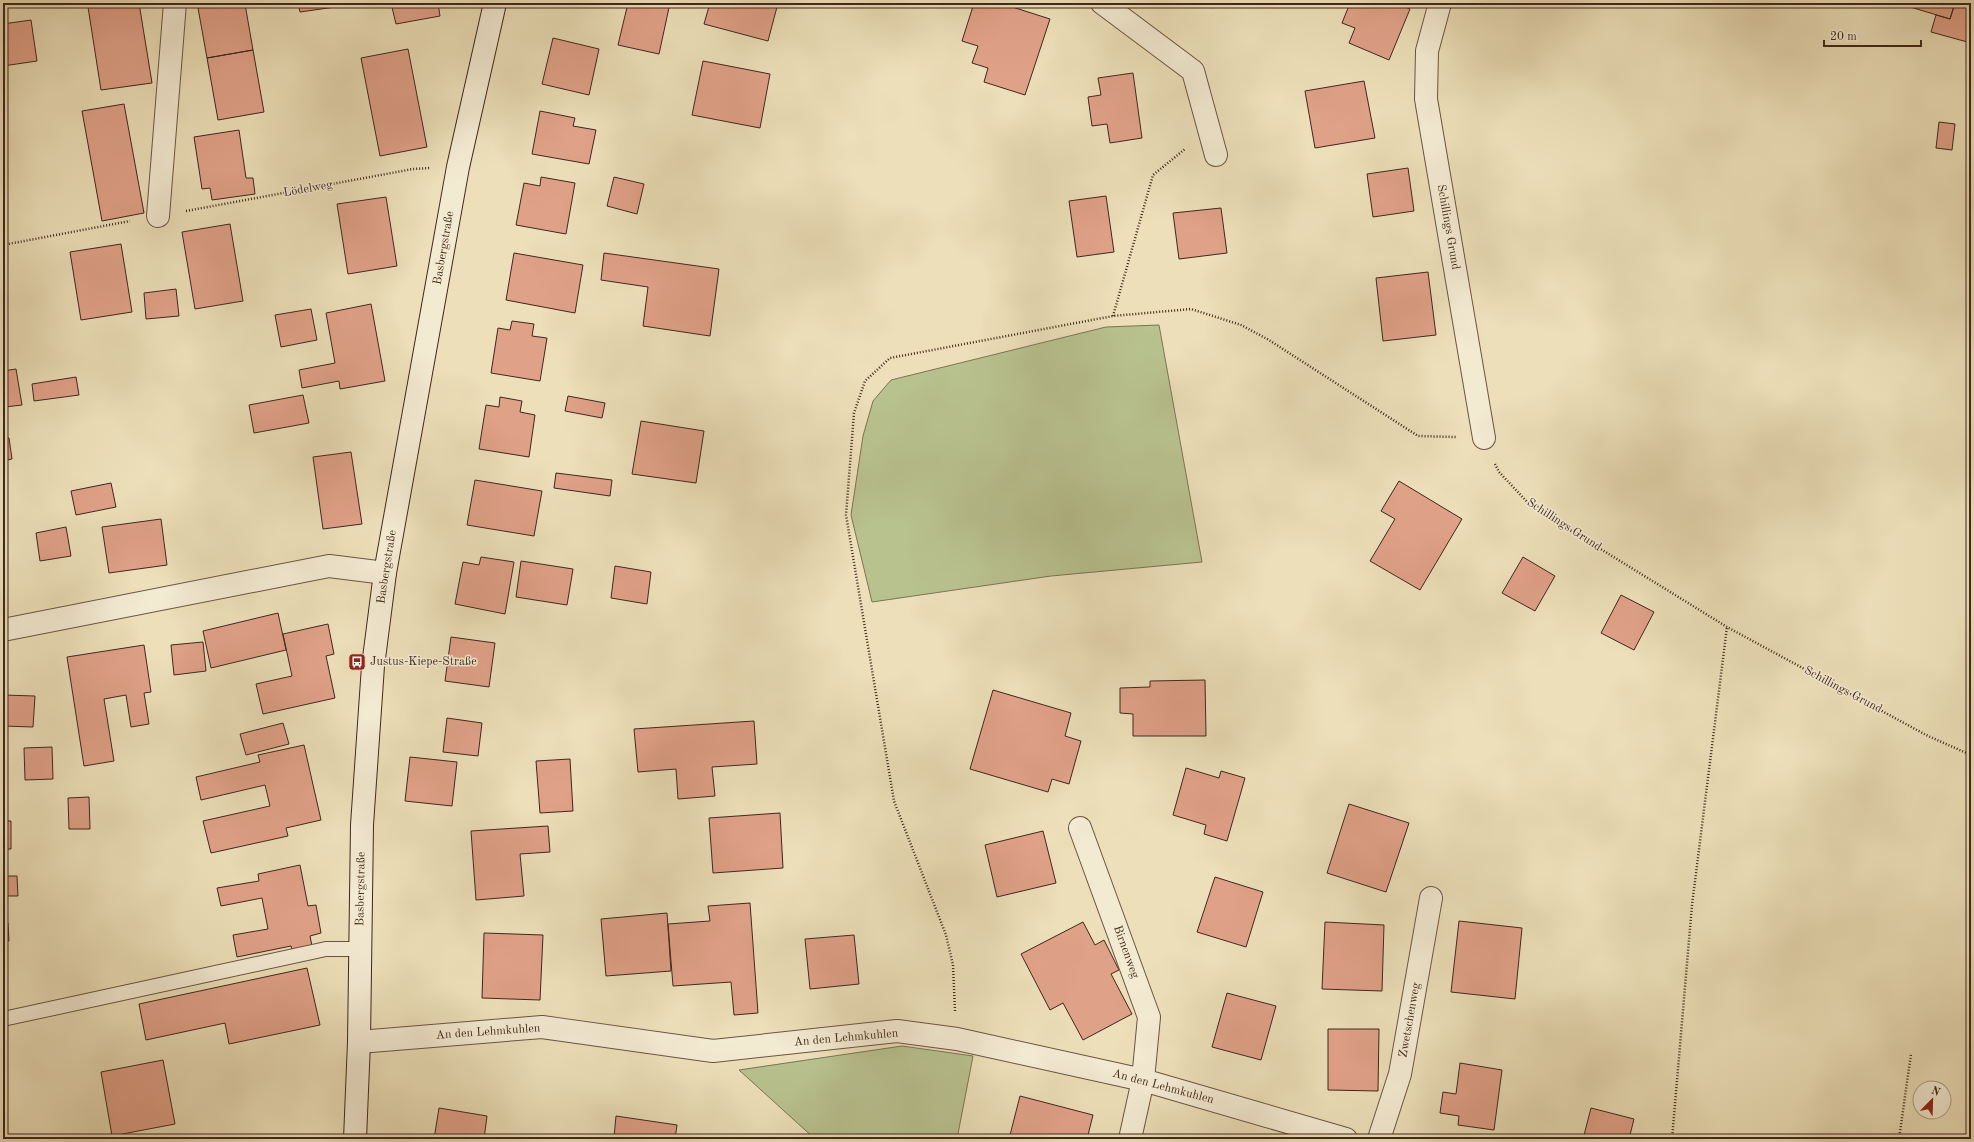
<svg xmlns="http://www.w3.org/2000/svg" width="1974" height="1142" viewBox="0 0 1974 1142" font-family="'Old Standard TT',serif">
  <style>
    .green { fill: #b8c28f; stroke: #7c7454 }
    .building { fill: #e0a189; stroke: #40271a }
    .lines { fill: none; stroke-linecap: round; stroke-linejoin: round }
    .lane-casing { stroke: #6b5542; stroke-width: 16 }
    .street-casing { stroke: #6b5542; stroke-width: 24 }
    .secondary-casing { stroke: #40271a; stroke-width: 24 }
    .path { stroke: #40271a; stroke-width: 2.5; stroke-dasharray: 1 2; stroke-linecap: butt }
    .lane { stroke: #f3ead2; stroke-width: 14 }
    .street { stroke: #f3ead2; stroke-width: 22 }
    .secondary { stroke: #f3ead2; stroke-width: 22 }
    .labels { text-anchor: middle; dominant-baseline: central; stroke-width: 3; stroke-linejoin: round; paint-order: stroke }
    .street-label { font-size: 12px; fill: #40271a; stroke: #f3ead2 }
    .poi-label { font-size: 12px; fill: #40271a; stroke: #f3ead2; text-anchor: start }
  </style>
  <rect width="100%" height="100%" fill="#ecdfb9"/>
  <filter id="stains"><feTurbulence type="fractalNoise" baseFrequency=".005" numOctaves="4"/><feColorMatrix values="0 0 0 0 .2 0 0 0 0 .09 0 0 0 0 .02 0 0 0 .5 -.17"/></filter>
  <radialGradient id="worn" r=".72"><stop offset=".6" stop-color="#630" stop-opacity="0"/><stop offset="1" stop-color="#630" stop-opacity=".3"/></radialGradient>
  <path class="green" d="M1159 325 1202 562 1051 576 872 602 851 515 863 436 873 401 891 380 1106 327Z
    M902 1046 973 1056 957 1139H815L739 1070Z"/>
  <path class="building" d="M116 3H139L152 83 101 90 88 7Z
    M207 3H250L245 4 253 50 207 58 198 8 208 6Z
    M298 3H335V7L300 12Z
    M391 3H438L440 16 396 24Z
    M628 3H670L659 54 618 45Z
    M710 3H778L768 41 704 24Z
    M974 3H1000L1050 19 1025 95 984 82 988 68 972 63 978 46 962 41Z
    M1201 3H1216L1213 8Z
    M1350 3H1396L1410 9 1389 60 1349 43 1355 28 1342 23Z
    M1897 3H1955L1950 19Z
    M1955 3H1971V43L1931 32 1936 15 1950 19Z
    M31 20 37 61 3 66V24Z
    M553 38 599 49 589 95 542 84Z
    M408 49 427 147 380 156 361 58Z
    M253 50 264 112 218 120 207 58Z
    M703 61 770 74 760 128 692 115Z
    M1133 73 1142 138 1110 143 1107 124 1092 126 1088 97 1101 95 1098 78Z
    M1364 81 1375 138 1315 148 1305 91Z
    M124 104 144 213 102 221 82 111Z
    M540 111 575 118 573 126 596 130 589 164 532 154Z
    M1939 122 1955 124 1952 150 1936 148Z
    M239 130 246 178H253L255 194 212 200 210 188 202 189 194 137Z
    M1408 168 1414 211 1373 217 1367 174Z
    M541 177 575 183 566 234 516 225 524 183 540 186Z
    M614 177 644 184 637 214 607 206Z
    M1106 196 1114 252 1077 257 1069 201Z
    M386 197 397 266 348 274 337 204Z
    M1221 208 1227 253 1179 259 1173 213Z
    M230 224 243 301 195 309 182 232Z
    M121 244 132 312 81 320 70 252Z
    M514 253 583 265 575 313 506 300Z
    M604 253 719 269 710 336 643 326 648 287 601 280Z
    M1428 272 1436 335 1383 341 1376 278Z
    M176 289 179 316 146 319 144 293Z
    M371 304 385 381 340 389 339 381 302 388 299 370 335 363 326 313Z
    M311 309 317 340 281 347 275 315Z
    M512 321 534 324 532 336 547 338 540 381 491 373 498 328 510 330Z
    M16 369 22 405 5 407 3 371Z
    M76 377 79 395 34 401 32 384Z
    M303 395 309 423 254 433 249 405Z
    M568 396 605 403 602 418 565 411Z
    M500 397 522 401 520 412 535 415 529 457 479 449 486 405 499 407Z
    M641 421 704 431 696 483 632 474Z
    M9 438 12 459 3 461V439Z
    M351 452 362 524 323 529 313 457Z
    M556 473 612 480 610 496 554 488Z
    M475 480 542 491 534 536 467 525Z
    M1399 481 1462 519 1420 590 1370 561 1395 519 1381 511Z
    M111 483 116 507 76 515 71 491Z
    M161 519 167 565 109 573 102 527Z
    M66 527 71 556 40 561 36 533Z
    M481 557 514 562 505 614 455 604 463 562 479 565Z
    M1523 557 1555 576 1535 611 1502 593Z
    M521 561 573 569 567 605 516 597Z
    M615 566 651 572 647 604 611 598Z
    M1621 595 1654 612 1634 650 1601 633Z
    M278 613 286 650 211 668 203 631Z
    M328 624 334 654 326 656 335 698 263 714 256 684 292 676 283 634Z
    M451 637 495 643 489 687 445 681Z
    M203 642 206 671 174 675 171 645Z
    M144 645 151 692 144 693 149 724 131 727 126 695 104 699 114 761 84 766 67 657Z
    M1205 680 1206 736H1133V714L1120 713V688L1150 687V681Z
    M993 690 1071 713 1065 736 1081 741 1069 784 1052 779 1048 792 970 769Z
    M3 695 35 696 33 727 3 726Z
    M447 718 482 723 478 756 443 752Z
    M754 721 757 764 712 767 715 796 678 799 676 769 638 772 634 729Z
    M283 723 289 744 246 755 240 734Z
    M304 745 321 820 286 828 288 836 211 853 203 821 270 806 265 785 201 800 196 777 260 762 258 755Z
    M52 747 53 779 25 780 24 748Z
    M410 757 457 762 452 806 405 801Z
    M570 759 573 811 540 813 536 761Z
    M1186 768 1219 778 1221 771 1245 778 1227 841 1204 834 1206 825 1173 815Z
    M89 797 90 829H69L68 798Z
    M1349 804 1409 823 1386 892 1327 873Z
    M780 813 783 868 713 873 709 818Z
    M3 821H11V849H3Z
    M548 826 550 852 520 854 524 896 476 900 471 831Z
    M1043 831 1056 883 997 897 985 845Z
    M300 865 308 906 316 905 321 933 310 936 312 946 292 950 291 946 237 957 233 935 268 929 262 898 221 906 217 888 259 881 258 874Z
    M3 876H17L18 896H3Z
    M1215 877 1263 892 1246 947 1197 932Z
    M750 903 758 1013 734 1015 731 982 673 986 668 924 710 921 708 906Z
    M667 913 671 971 606 976 601 919Z
    M1459 921 1522 928 1515 999 1451 992Z
    M1083 922 1095 945 1104 940 1119 970 1111 974 1132 1014 1083 1040 1063 1003 1050 1010 1021 954Z
    M1325 922 1384 925 1382 991 1322 989Z
    M3 923H8L9 941H3Z
    M484 933 543 935 540 1000 482 998Z
    M854 935 859 984 810 989 805 939Z
    M307 968 320 1025 229 1044 225 1023 146 1040 139 1004Z
    M1227 993 1276 1006 1261 1060 1212 1047Z
    M1328 1029H1379L1378 1091 1328 1090Z
    M163 1060 175 1124 112 1136 101 1072Z
    M1460 1063 1502 1070 1494 1130 1458 1125 1459 1116 1440 1113 1443 1092 1456 1094Z
    M1020 1096 1093 1115 1087 1139H1009Z
    M439 1108 487 1116 484 1139H434Z
    M1591 1108 1634 1119 1629 1139H1583Z
    M616 1116 677 1125 675 1139 614 1137Z
    M270 1135 307 1139H270Z"/>
  <g class="lines">
    <defs>
      <path id="lane" d="M3 1019 326 949H361"/>
      <path id="street" d="M1102 3 1193 71 1216 155
        M1440 3 1427 51 1426 99 1484 438
        M158 216 175 3
        M3 630 329 566 385 573
        M1080 828 1149 1017 1143 1080 1130 1139
        M359 1042 542 1027 713 1051 897 1031 957 1039 1143 1080 1346 1139
        M1379 1139 1400 1074 1431 898"/>
      <path id="secondary" d="M355 1139 359 1042 362 825 373 666 385 573 458 167 495 3"/>
    </defs>
    <use href="#lane" class="lane-casing"/>
    <use href="#street" class="street-casing"/>
    <use href="#secondary" class="secondary-casing"/>
    <path class="path" d="M186 211 413 169 430 168
      M3 245 130 221
      M1113 316 1153 175 1185 149
      M1495 464 1499 472 1531 506 1727 627 1928 736 1971 755
      M955 1011 953 965 946 935 894 801 846 515 854 413 865 381 890 358 1113 316 1191 309 1241 325 1269 340 1418 436 1456 437
      M1672 1139 1692 905 1727 627
      M1899 1139 1911 1054"/>
    <use href="#lane" class="lane"/>
    <use href="#street" class="street"/>
    <use href="#secondary" class="secondary"/>
  </g>
  <defs>
    <symbol id="bus-square" viewBox="-11 -11 22 22"><rect x="-9" y="-9" width="18" height="18" rx="4" fill="#8f2418" stroke="#f3ead2"/><path d="M-5-6H5V4H4V6H2V4H-2V6H-4V4H-5ZM-3.5-4V0h7V-4ZM-3.5 1.2v1.5H-2V1.2ZM2 1.2v1.5H3.5V1.2Z" fill="#fff"/></symbol>
  </defs>
  <g fill-rule="evenodd">
    <use href="#bus-square" x="347" y="652" width="20" height="20"/>
  </g>
  <g class="labels">
    <g class="street-label">
      <text transform="translate(308 189) rotate(-10)">Lödelweg</text>
      <text transform="translate(1448 227) rotate(80)">Schillings Grund</text>
      <text transform="translate(444 248) rotate(-80)">Basbergstraße</text>
      <text transform="translate(1564 525) rotate(33)">Schillings Grund</text>
      <text transform="translate(387 567) rotate(-81)">Basbergstraße</text>
      <text transform="translate(1843 690) rotate(28)">Schillings Grund</text>
      <text transform="translate(361 889) rotate(-89)">Basbergstraße</text>
      <text transform="translate(1126 952) rotate(70)">Birnenweg</text>
      <text transform="translate(1410 1020) rotate(-80)">Zwetschenweg</text>
      <text transform="translate(488 1032) rotate(-4)">An den Lehmkuhlen</text>
      <text transform="translate(846 1038) rotate(-5)">An den Lehmkuhlen</text>
      <text transform="translate(1163 1087) rotate(15)">An den Lehmkuhlen</text>
    </g>
    <g class="poi-label">
      <text x="370" y="662">Justus-Kiepe-Straße</text>
    </g>
  </g>
  <rect width="1974" height="1142" fill="none" stroke="#ecdfb9" stroke-width="16"/>
  <rect x="4" y="4" width="1966" height="1134" fill="none" stroke="#40271a" stroke-width="2"/>
  <rect x="8" y="8" width="1958" height="1126" fill="none" stroke="#40271a"/>
  <g transform="translate(1932 1100) rotate(23)"><circle r="19" fill="#f3ead2" stroke="#ab9c88"/>
  <path d="M0-3L7 15L0 10L-7 15Z" fill="#8f2418"/>
  <text y="-6" font-size="11" font-weight="bold" text-anchor="middle" fill="#40271a">N</text>
  </g>
  <path d="M1824 40v6h97v-6" fill="none" stroke="#40271a" stroke-width="2"/>
  <text x="1830" y="40" font-size="12" fill="#40271a" stroke="#f3ead2" stroke-width="3" paint-order="stroke">20 m</text>
  <rect width="100%" height="100%" filter="url(#stains)"/>
  <rect width="100%" height="100%" fill="url(#worn)"/>
</svg>
